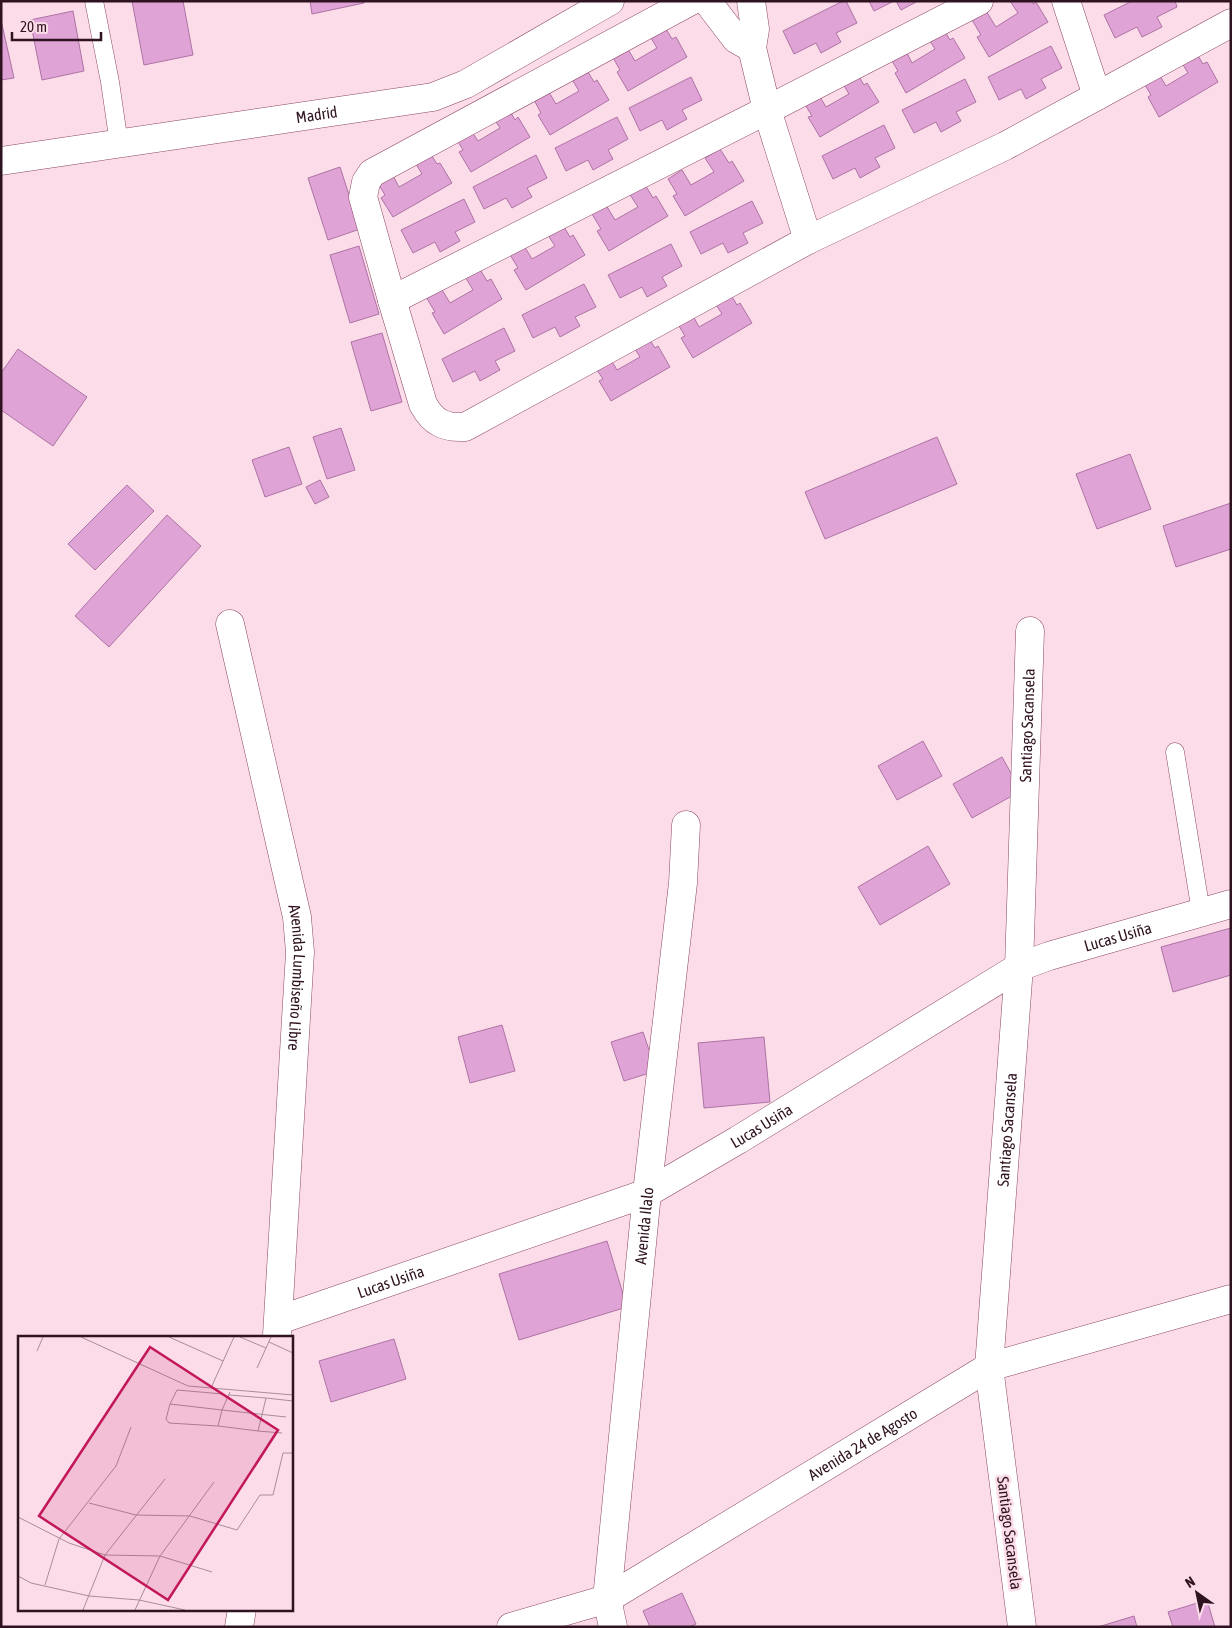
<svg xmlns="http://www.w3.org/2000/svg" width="1232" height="1628" viewBox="0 0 1232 1628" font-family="'Asap Condensed',sans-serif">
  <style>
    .building { fill: #e0a3d6; stroke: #ad73a4 }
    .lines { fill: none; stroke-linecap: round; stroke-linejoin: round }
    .service-casing { stroke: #8a4766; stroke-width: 19 }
    .minor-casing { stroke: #8a4766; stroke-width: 29 }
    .tertiary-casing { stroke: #8a4766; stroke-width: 29 }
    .service { stroke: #fff; stroke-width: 18 }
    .minor { stroke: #fff; stroke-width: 28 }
    .tertiary { stroke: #fff; stroke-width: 28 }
    .labels { text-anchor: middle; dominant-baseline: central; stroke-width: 5; stroke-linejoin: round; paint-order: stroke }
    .street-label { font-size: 16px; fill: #2f1320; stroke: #fcdce9 }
    .inset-road { fill: none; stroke: #aa8c99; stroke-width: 1 }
    .view { fill: #c2185b; fill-opacity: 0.15; stroke: #c2185b; stroke-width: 2.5 }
    .inset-edge { fill: none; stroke: #2f1320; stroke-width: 2.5 }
  </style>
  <rect width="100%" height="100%" fill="#fcdce9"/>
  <path class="building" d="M132 1H183L193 55 144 65Z
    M310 1H364V3L312 14Z
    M843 1H846L857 23 836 33 841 42 821 53 816 43 794 54 783 31Z
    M869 1H894L874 11Z
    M896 1H918L901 10Z
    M1010 1H1031L1033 4 1036 2 1048 22 989 57 977 37 981 35 972 20 986 11 996 27 1018 13Z
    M1132 1H1175L1177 7 1157 17 1162 27 1142 37 1137 27 1115 38 1104 15Z
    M73 11 84 71 42 80 30 20Z
    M1 20 14 78 1 80Z
    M663 24 672 39 676 37 687 57 628 91 617 72 620 70 611 54 626 46 635 61 657 48 648 33Z
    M941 25 950 40 953 38 965 58 906 93 895 73 898 71 889 56 904 47 912 63 935 49 926 35Z
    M1051 46 1062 68 1041 79 1046 88 1026 99 1021 89 999 100 988 77Z
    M1194 49 1203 64 1207 62 1218 82 1159 117 1148 97 1151 95 1142 80 1157 71 1166 86 1188 73 1179 58Z
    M585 67 594 82 597 80 609 100 550 135 538 115 541 113 533 98 547 89 556 104 579 91 570 76Z
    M855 70 864 85 867 83 879 102 820 137 808 117 812 116 803 101 817 92 826 107 849 94 840 79Z
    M691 77 702 100 682 110 687 119 667 130 662 120 640 131 629 108Z
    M965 79 976 102 956 112 961 121 941 132 936 122 914 133 902 110Z
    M506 104 515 120 518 117 530 137 471 172 459 152 463 150 454 135 468 126 478 141 500 128 491 114Z
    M617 117 628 139 608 150 613 159 593 170 588 160 566 171 555 148Z
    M884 125 895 148 875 158 880 167 860 178 855 168 833 179 822 156Z
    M720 149 729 163 732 161 744 181 685 216 673 196 677 194 668 179 682 170 691 185 714 172 705 158Z
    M428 150 437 164 440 163 452 183 393 217 381 198 385 195 376 180 391 172 399 187 422 174 413 159Z
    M536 155 547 178 527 188 532 197 512 208 506 198 484 209 473 187Z
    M340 167 360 229 328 240 308 178Z
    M644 183 653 198 656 196 668 216 609 251 597 231 601 229 592 214 606 205 615 220 638 207 629 193Z
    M464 199 475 222 455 232 460 241 440 252 435 242 413 253 401 230Z
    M752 201 763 223 743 233 748 243 728 253 723 243 701 254 690 232Z
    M561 222 570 237 573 235 585 255 526 290 514 270 518 268 509 253 523 244 532 259 555 246 546 232Z
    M671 244 682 266 662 277 667 286 647 297 642 287 620 298 608 275Z
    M359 246 379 314 350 323 330 255Z
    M478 266 487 281 491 279 502 299 444 334 432 313 435 312 426 297 441 288 450 303 473 290 464 275Z
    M584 284 596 307 575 317 580 326 560 337 555 327 533 338 522 315Z
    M728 290 737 305 740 303 752 323 693 358 681 338 685 336 676 321 691 312 699 327 722 314 713 300Z
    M504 328 515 351 495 361 500 370 480 381 475 371 453 382 442 359Z
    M382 333 402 402 371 411 351 342Z
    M646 334 655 348 658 346 670 367 611 401 599 381 603 379 593 364 608 355 617 370 640 357 631 343Z
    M18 349 87 397 53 446 1 410V373Z
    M341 428 355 470 327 479 313 437Z
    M937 437 957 484 825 539 805 492Z
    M289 447 302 484 265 497 252 460Z
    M1130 454 1151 509 1097 529 1076 474Z
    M320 480 329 497 315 504 306 487Z
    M127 485 154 511 95 570 68 544Z
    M1231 503V549L1176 567 1163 526Z
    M167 515 201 546 109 647 75 616Z
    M923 741 942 776 897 800 878 766Z
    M1002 757 1021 791 972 818 953 784Z
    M928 846 950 884 880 925 858 887Z
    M1231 928V975L1173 992 1161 947Z
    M502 1025 515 1071 470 1083 458 1037Z
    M643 1032 656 1071 624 1081 611 1042Z
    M764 1037 770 1102 704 1108 698 1043Z
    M607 1241 627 1307 519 1340 499 1274Z
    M394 1339 406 1379 331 1402 319 1361Z
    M682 1593 696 1624 689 1627H650L643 1611Z
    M1207 1600 1215 1627H1173L1168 1612Z
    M1134 1616 1137 1627H1098Z"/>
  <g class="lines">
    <defs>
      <path id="service" d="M94 1 110 82 119 144
        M1175 752 1201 912"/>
      <g id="minor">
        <path d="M691 1 372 173 366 182 363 197 392 300 767 110 808 240 1005 146 1097 96"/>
        <path d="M707 1 736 39 752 48"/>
        <path d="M751 1 755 29 752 48 767 110 979 1"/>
        <path d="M1066 1 1097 96 1231 23"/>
        <path id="s1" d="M1 161 433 97 466 84 610 1"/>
        <path d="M392 300 423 404C433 423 445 428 465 427L808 240"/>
        <path id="s2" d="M230 624 297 917 300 952 277 1335"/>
        <path id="s3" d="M279 1320 647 1193 738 1140 1019 967 1049 956 1231 904"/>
        <path id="s4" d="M607 1599 647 1193 683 883 686 825"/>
        <path id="s5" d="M607 1599 989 1367 1231 1299"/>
        <path d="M239 1627 242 1609"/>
        <path id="s6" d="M1022 1627 989 1367 1019 967 1030 631"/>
      </g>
      <path id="tertiary" d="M511 1627 607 1599 613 1627"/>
    </defs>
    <use href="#service" class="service-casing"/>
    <use href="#minor" class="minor-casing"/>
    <use href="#tertiary" class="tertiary-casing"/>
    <use href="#service" class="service"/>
    <use href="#minor" class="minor"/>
    <use href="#tertiary" class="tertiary"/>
  </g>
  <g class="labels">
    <g class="street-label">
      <text stroke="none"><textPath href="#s1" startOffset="319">Madrid</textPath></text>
      <text stroke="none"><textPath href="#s6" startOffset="905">Santiago Sacansela</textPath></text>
      <text stroke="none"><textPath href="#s3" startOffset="928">Lucas Usiña</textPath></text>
      <text stroke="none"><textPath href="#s2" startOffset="361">Avenida Lumbiseño Libre</textPath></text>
      <text stroke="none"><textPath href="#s3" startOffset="522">Lucas Usiña</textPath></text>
      <text stroke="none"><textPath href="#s6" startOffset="500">Santiago Sacansela</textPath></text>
      <text stroke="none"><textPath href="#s4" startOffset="375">Avenida Ilalo</textPath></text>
      <text stroke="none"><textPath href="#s3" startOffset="118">Lucas Usiña</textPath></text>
      <text stroke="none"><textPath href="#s5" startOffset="299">Avenida 24 de Agosto</textPath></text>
      <text transform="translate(1010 1533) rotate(83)">Santiago Sacansela</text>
    </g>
  </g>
  <g transform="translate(18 1336)">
    <rect width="275" height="275" fill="#fcdce9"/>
    <path class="inset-road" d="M63 1 170 50 275 59M151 1 205 25M222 1 248 12M251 6 275 17M19 15 25 1M239 32 253 1M193 52 216 1M212 56 204 74 268 81M205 58 159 54 152 68 204 74 200 90 240 95M211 59 248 62 240 95 264 97M248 62 275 65M152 68 148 83 151 87 200 90M71 167 118 179 172 180 219 194 242 159H255L265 117H275M0 181 51 207 87 219 142 220 194 236M0 240 13 247 71 260 121 264 167 274M27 249 41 203 98 130 113 91M65 274 87 219 147 143M117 274 142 220 196 146"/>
    <path class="view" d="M132 11 260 94 150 264 21 180Z"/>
    <rect width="275" height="275" class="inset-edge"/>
  </g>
  <rect width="1232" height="1628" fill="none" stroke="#2f1320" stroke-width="5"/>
  <g transform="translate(1197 1593) rotate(327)" stroke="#fcdce9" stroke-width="4" paint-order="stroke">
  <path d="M0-4L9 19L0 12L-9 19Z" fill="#2f1320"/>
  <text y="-8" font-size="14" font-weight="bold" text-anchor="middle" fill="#2f1320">N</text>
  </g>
  <path d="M12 32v8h89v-8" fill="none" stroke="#2f1320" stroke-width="2.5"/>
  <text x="20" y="32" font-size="15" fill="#2f1320" stroke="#fcdce9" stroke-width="4" paint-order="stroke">20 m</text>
</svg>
